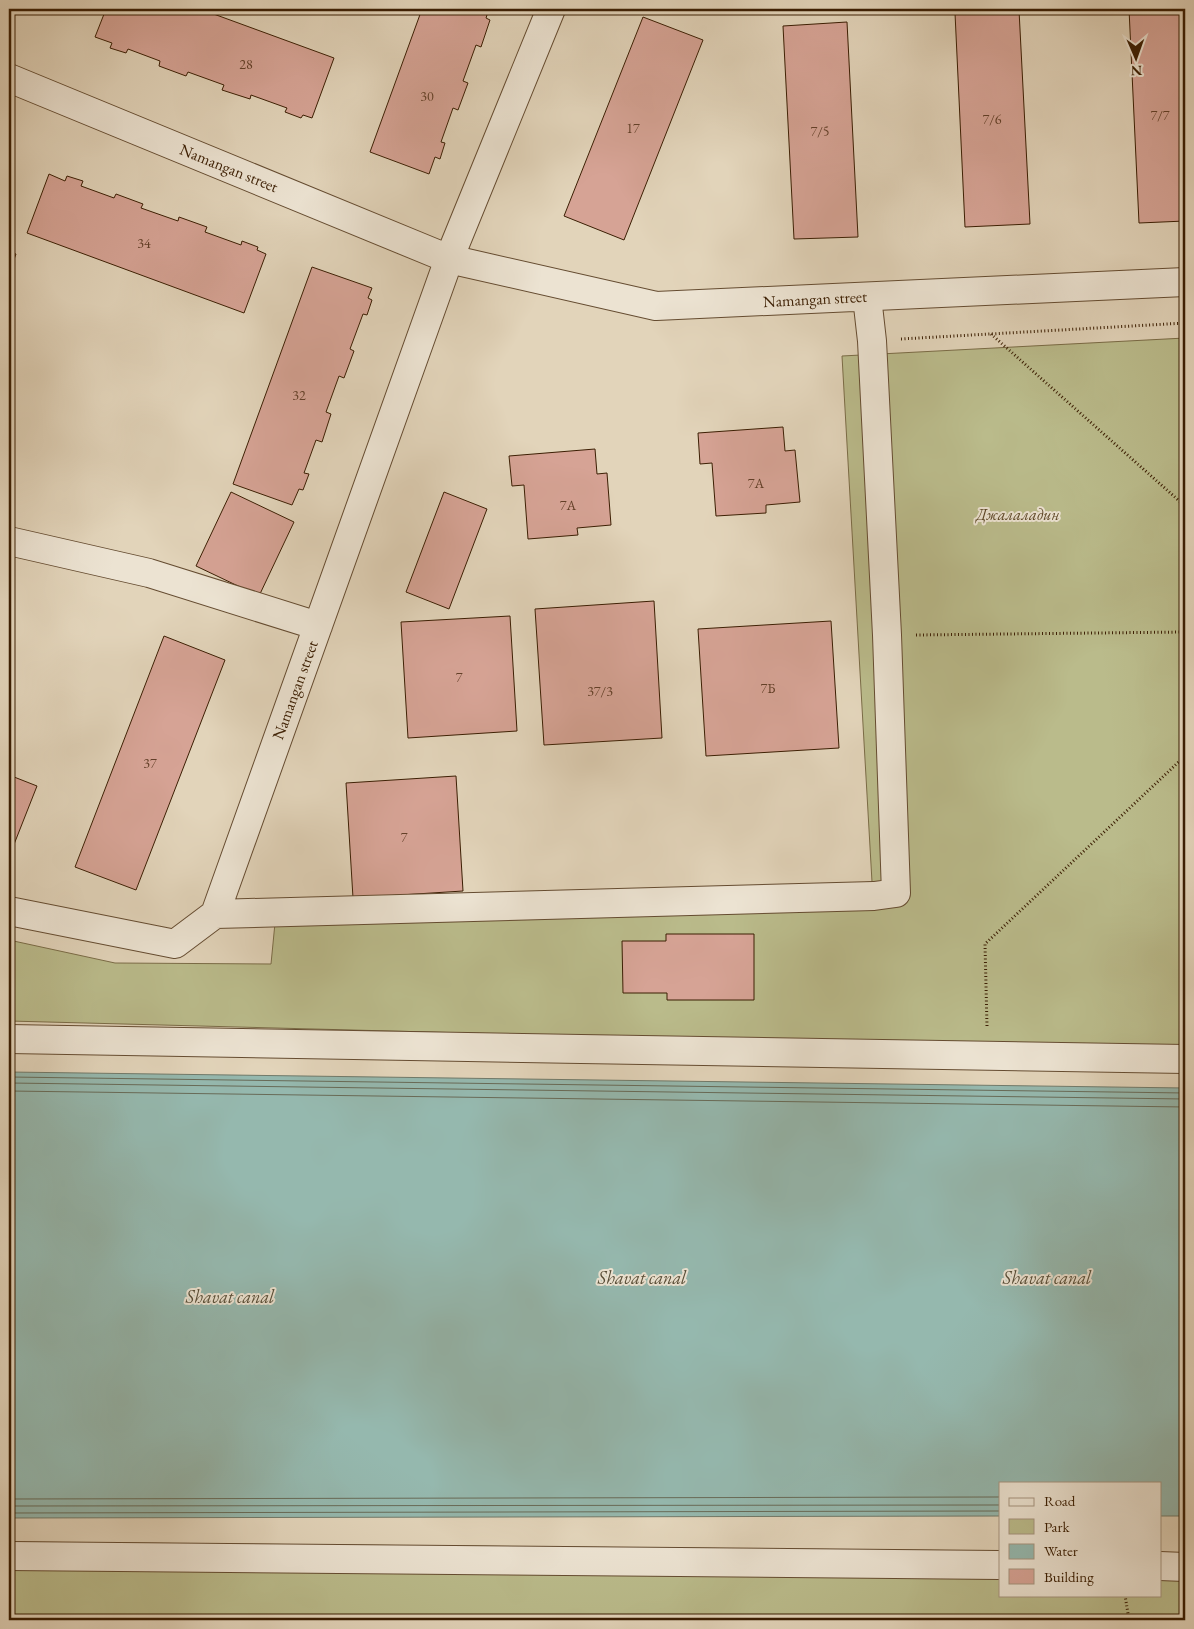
<svg xmlns="http://www.w3.org/2000/svg" width="1194" height="1629" viewBox="0 0 1194 1629" font-family="'EB Garamond',serif">
  <style>
    .green { fill: #babb8b; stroke: #7a6c47 }
    .water { fill: #95b8ae; stroke: #717a6a }
    .lines { fill: none; stroke-linecap: round; stroke-linejoin: round }
    .shore { stroke: #686b58; stroke-width: 1 }
    .building { fill: #d6a395; stroke: #3b1e03 }
    .street-casing { stroke: #654c31; stroke-width: 30 }
    .path { stroke: #3b1e03; stroke-width: 3; stroke-dasharray: 1 2.5; stroke-linecap: butt }
    .street { stroke: #ece3d2; stroke-width: 28 }
    .labels { text-anchor: middle; dominant-baseline: central; stroke-width: 4; stroke-linejoin: round; paint-order: stroke }
    .number-label { font-size: 14px; fill: #623f28 }
    .street-label { font-size: 16px; fill: #3b1e03; stroke: #ece3d2 }
    .park-label { font-size: 16px; font-style: italic; fill: #5b4525; stroke: #ece3d2 }
    .water-label { font-size: 18px; font-style: italic; fill: #564c36; stroke: #ece3d2 }
  </style>
  <rect width="100%" height="100%" fill="#e2d4ba"/>
  <filter id="stains"><feTurbulence type="fractalNoise" baseFrequency=".004" numOctaves="4"/><feColorMatrix values="0 0 0 0 .2 0 0 0 0 .09 0 0 0 0 .02 0 0 0 .5 -.17"/></filter>
  <radialGradient id="worn" r=".72"><stop offset=".6" stop-color="#630" stop-opacity="0"/><stop offset="1" stop-color="#630" stop-opacity=".3"/></radialGradient>
  <path class="green" d="M1185 338V1045H923L9 1021V940L115 963 271 964 275 923 872 882 842 356Z
    M9 1542 1000 1551V1595H1160V1553H1185V1620H9Z"/>
  <path class="water" d="M9 1072 1185 1088V1516H1160V1483H1000V1516L9 1518Z"/>
  <g class="lines">
    <path class="shore" d="M9 1077 1185 1093
      M9 1083 1185 1099
      M9 1091 1185 1107
      M9 1499 1000 1497
      M9 1506 1000 1505
      M9 1513 1000 1511"/>
  </g>
  <path class="building" d="M106 9H200L334 58 312 118 303 115 301 118 285 112 287 108 251 95 250 99 222 90 224 85 188 72 186 76 159 66 160 61 128 49 126 53 110 48 112 43 95 37Z
    M422 9H489L486 18 490 20 481 47 476 45 463 81 468 83 458 110 453 108 441 142 445 143 440 159 435 157 429 174 370 152Z
    M1129 9H1185V221L1139 223Z
    M1019 10 1030 224 965 227 955 13Z
    M643 17 703 40 624 240 564 216Z
    M847 22 858 237 794 239 783 26Z
    M49 174 65 181 67 176 83 181 81 186 114 198 116 194 143 204 141 208 178 221 179 217 207 227 205 232 241 245 242 241 258 247 257 250 266 254 244 313 27 233Z
    M9 252 16 254 9 273Z
    M312 267 372 288 368 298 372 300 367 315 363 314 350 349 354 351 344 378 339 376 326 412 331 414 322 442 316 440 304 473 309 474 303 490 299 489 292 505 233 484Z
    M783 427 785 451 795 450 800 502 766 505V513L716 516 712 463 700 464 698 433Z
    M595 449 597 474 607 473 611 525 577 528 578 535 528 539 524 485 512 486 509 456Z
    M231 492 294 522 259 596 196 566Z
    M444 492 487 509 449 609 406 592Z
    M654 601 662 738 544 745 535 609Z
    M510 616 517 731 408 738 401 622Z
    M831 621 839 748 706 756 698 629Z
    M164 636 225 660 136 890 75 867Z
    M9 775 37 786 11 852 9 851Z
    M456 776 463 891 353 898 346 783Z
    M666 934H754V1000H667V993H623L622 941H666Z"/>
  <g class="lines">
    <defs>
      <path id="street" d="M9 78 449 259 656 306 1185 282
        M9 541 149 573 318 626
        M9 911 175 944 215 914 449 259 551 9
        M215 914 874 896 896 893 887 635 872 341 867 297
        M9 1039C401 1043 793 1056 1185 1059
        M9 1556 1000 1565
        M1160 1566 1185 1567"/>
    </defs>
    <use href="#street" class="street-casing"/>
    <path class="path" d="M991 334 1185 506
      M901 339 1185 323
      M916 635 1185 632
      M987 1026 985 944 1185 756
      M1125 1595 1129 1620"/>
    <use href="#street" class="street"/>
  </g>
  <g class="labels">
    <g class="number-label">
      <text x="246" y="64">28</text>
      <text x="427" y="96">30</text>
      <text x="1160" y="115">7/7</text>
      <text x="992" y="119">7/6</text>
      <text x="633" y="128">17</text>
      <text x="820" y="131">7/5</text>
      <text x="144" y="243">34</text>
      <text x="299" y="395">32</text>
      <text x="756" y="483">7A</text>
      <text x="568" y="505">7A</text>
      <text x="459" y="677">7</text>
      <text x="768" y="688">7Б</text>
      <text x="600" y="691">37/3</text>
      <text x="150" y="763">37</text>
      <text x="404" y="837">7</text>
    </g>
    <g class="street-label">
      <text transform="translate(229 168) rotate(22)">Namangan street</text>
      <text transform="translate(815 299) rotate(-3)">Namangan street</text>
      <text transform="translate(295 690) rotate(-70)">Namangan street</text>
    </g>
    <g class="park-label">
      <text x="1018" y="514">Джалаладин</text>
    </g>
    <g class="water-label">
      <text x="642" y="1277">Shavat canal</text>
      <text x="1047" y="1277">Shavat canal</text>
      <text x="230" y="1296">Shavat canal</text>
    </g>
  </g>
  <rect width="1194" height="1629" fill="none" stroke="#e2d4ba" stroke-width="30"/>
  <rect x="10" y="10" width="1174" height="1609" fill="none" stroke="#3b1e03" stroke-width="2.5"/>
  <rect x="15" y="15" width="1164" height="1599" fill="none" stroke="#3b1e03"/>
  <rect x="999" y="1482" width="162" height="115" fill="#ece3d2" stroke="#a5947f"/>
  <rect x="1009" y="1498" width="25" height="8" fill="#ece3d2" stroke="#a5947f"/>
  <text x="1044" y="1506" font-size="15" fill="#3b1e03">Road</text>
  <rect x="1009" y="1519" width="25" height="15" fill="#babb8b" stroke="#a5947f"/>
  <text x="1044" y="1532" font-size="15" fill="#3b1e03">Park</text>
  <rect x="1009" y="1544" width="25" height="15" fill="#95b8ae" stroke="#a5947f"/>
  <text x="1044" y="1556" font-size="15" fill="#3b1e03">Water</text>
  <rect x="1009" y="1569" width="25" height="15" fill="#d6a395" stroke="#a5947f"/>
  <text x="1044" y="1582" font-size="15" fill="#3b1e03">Building</text>
  <g transform="translate(1136 58) rotate(178)" stroke="#ece3d2" stroke-width="4" paint-order="stroke">
  <path d="M0-4L9 19L0 12L-9 19Z" fill="#3b1e03"/>
  <text y="-8" font-size="14" font-weight="bold" text-anchor="middle" fill="#3b1e03">N</text>
  </g>
  <rect width="100%" height="100%" filter="url(#stains)"/>
  <rect width="100%" height="100%" fill="url(#worn)"/>
</svg>
